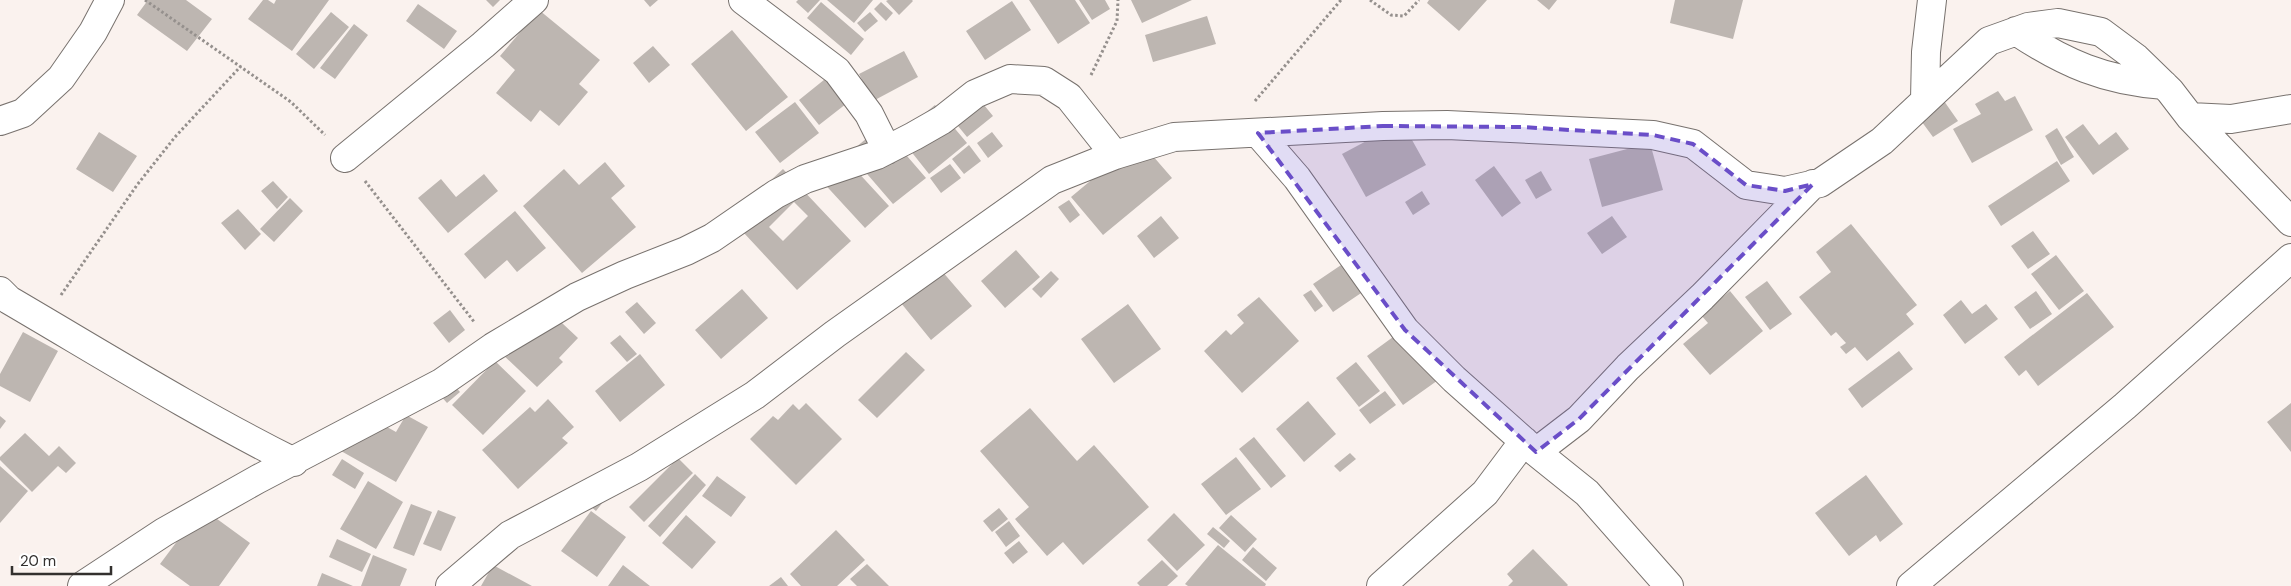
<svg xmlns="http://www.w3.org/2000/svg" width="2291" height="586" viewBox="0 0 2291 586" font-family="'DM Sans',sans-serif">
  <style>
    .building { fill: #bdb6b1; fill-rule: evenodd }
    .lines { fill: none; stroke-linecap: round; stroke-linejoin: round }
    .minor-casing { stroke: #78726e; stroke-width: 30 }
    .path { stroke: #95908d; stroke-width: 3; stroke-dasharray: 2.5 2.5; stroke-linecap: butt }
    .minor { stroke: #fff; stroke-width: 28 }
    .marked { fill: #6a4ec8; fill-opacity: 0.2; stroke: #6a4ec8; stroke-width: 4; stroke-dasharray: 10 6; stroke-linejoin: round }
  </style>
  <rect width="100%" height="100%" fill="#faf2ee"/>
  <path class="building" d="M148 0H186L212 19 187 51 137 15Z
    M263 0H268L274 4 276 0H329L292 51 248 19Z
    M486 0H500L493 7Z
    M644 0H658L650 7Z
    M798 0H820L808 13 796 2Z
    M827 0H873L854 23Z
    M888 0H912L913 1 899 15 886 1Z
    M1029 0H1075L1090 23 1058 44Z
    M1079 0H1105L1110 9 1092 20Z
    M1131 0H1192L1142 23Z
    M1429 0H1487L1459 31 1427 3Z
    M1537 0H1557L1549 10Z
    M1675 0H1743L1733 39 1670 23Z
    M1012 1 1031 30 985 60 966 31Z
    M821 2 864 39 851 55 807 18Z
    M881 2 893 13 886 21 874 9Z
    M418 4 457 31 444 49 406 21Z
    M539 10 600 60 579 84 588 92 559 126 540 110 531 122 496 93 515 70 500 56Z
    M331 12 349 27 314 69 296 54Z
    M870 12 878 21 865 32 857 23Z
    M1207 16 1216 44 1153 62 1145 35Z
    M354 24 368 35 335 79 320 68Z
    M732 30 788 97 746 131 691 64Z
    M653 46 670 65 649 83 633 63Z
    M904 51 918 77 873 101 859 74Z
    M840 67 860 93 819 125 799 100Z
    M1998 91 2005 101 2015 96 2033 130 1972 163 1953 129 1981 114 1975 104Z
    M975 94 993 116 967 137 949 115Z
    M1944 101 1958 121 1933 137 1919 118Z
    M795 102 819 133 780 163 755 132Z
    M935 105 967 143 929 174 898 135Z
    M1402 122 1426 165 1366 197 1342 154Z
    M2083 124 2099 145 2116 132 2129 149 2093 175 2065 137Z
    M2057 128 2074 157 2061 165 2045 136Z
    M99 132 137 156 113 192 76 169Z
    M992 132 1003 146 988 158 977 143Z
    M873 133 888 134 926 178 893 204 849 153Z
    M1650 143 1663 190 1602 207 1589 159Z
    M969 145 981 161 964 174 952 159Z
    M1131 147 1146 148 1172 178 1103 235 1071 197Z
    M843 156 889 206 865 228 819 178Z
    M2057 161 2070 181 2001 226 1988 206Z
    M605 162 625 186 611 198 636 227 582 273 523 206 564 169 579 185Z
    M950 164 961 178 941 193 930 178Z
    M1494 166 1521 203 1502 217 1475 180Z
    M783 169 851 241 797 290 730 218ZM794 202 808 216 783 241 769 227Z
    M1541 171 1552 190 1536 199 1525 180Z
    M484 174 498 191 448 233 418 198 441 179 456 197Z
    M273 181 288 197 277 209 261 191Z
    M1422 191 1430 204 1413 215 1405 202Z
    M290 198 303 211 274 242 260 229Z
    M1069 200 1080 215 1070 223 1058 207Z
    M238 209 261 234 245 250 221 223Z
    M515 211 546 248 517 272 507 260 485 279 464 254Z
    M1161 216 1179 238 1154 258 1137 236Z
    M1612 216 1627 237 1602 254 1587 233Z
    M1851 224 1917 305 1906 314 1914 324 1867 361 1855 347 1846 354 1840 347 1846 343 1836 332 1831 336 1799 297 1831 272 1816 252Z
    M2033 231 2050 254 2028 269 2011 246Z
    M1016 250 1040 277 1005 308 981 281Z
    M2056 255 2084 291 2059 310 2031 274Z
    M1350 259 1370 287 1333 312 1313 284Z
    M941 270 972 306 931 340 901 303Z
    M1051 271 1059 279 1041 298 1032 289Z
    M1767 281 1792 314 1770 330 1745 297Z
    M742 289 768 318 721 359 695 330Z
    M1311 290 1323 306 1315 312 1303 295Z
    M1730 291 1763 331 1710 375 1683 344 1708 323 1701 315Z
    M2036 291 2052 314 2030 329 2014 307Z
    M2087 293 2114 327 2038 386 2026 370 2019 376 2004 357Z
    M1259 297 1299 341 1242 393 1204 351 1226 330 1231 335 1244 323 1237 315Z
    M1961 300 1972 314 1986 304 1998 319 1965 344 1943 315Z
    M637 302 656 323 644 334 625 312Z
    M1128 304 1161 349 1114 383 1081 339Z
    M450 310 465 330 449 343 433 323Z
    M566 319 562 323 578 338 559 358 563 362 537 387 500 352Z
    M1404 329 1441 378 1403 405 1367 356Z
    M23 332 58 351 30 402 0 386V374Z
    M620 335 637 354 627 362 610 343Z
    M1899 351 1913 369 1862 408 1848 389Z
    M906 352 925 370 877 418 858 400Z
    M640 354 665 385 620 422 595 391Z
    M495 361 526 391 483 435 452 405Z
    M1356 362 1380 391 1359 407 1336 378Z
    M445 375 460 392 447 403 432 386Z
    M1385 391 1396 405 1370 424 1359 410Z
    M548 399 574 427 562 438 568 443 518 489 482 450 530 407 535 412Z
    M1308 401 1336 434 1304 462 1276 429Z
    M806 403 842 439 796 485 750 439 773 416 778 420 793 404 799 410Z
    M2291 403V452L2267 422Z
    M1030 408 1077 461 1094 445 1149 507 1083 565 1063 542 1047 556 1015 519 1029 507 980 451Z
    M362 413 396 432 406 415 428 427 396 482 341 451Z
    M0 416 6 421 0 429Z
    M25 433 49 456 59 446 76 463 66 473 58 466 32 492 0 460V457Z
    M1254 437 1286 476 1271 488 1239 449Z
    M1350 453 1356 459 1340 472 1334 466Z
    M1236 457 1261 489 1226 515 1201 484Z
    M678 458 693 473 644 522 629 507Z
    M342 459 364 473 355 489 332 475Z
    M0 466 28 491 0 523Z
    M695 474 706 485 660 537 648 526Z
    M1866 475 1903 524 1880 542 1876 535 1849 556 1815 513Z
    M717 476 746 497 731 517 702 496Z
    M368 481 403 502 376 549 340 529Z
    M591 492 603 502 596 511 584 501Z
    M411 504 432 512 414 556 393 548Z
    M202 508 250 543 219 586H190L160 564Z
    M999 508 1008 519 992 532 983 521Z
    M438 510 456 517 441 551 423 544Z
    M591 511 626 537 597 577 561 551Z
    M1174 513 1205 545 1177 571 1147 540Z
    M686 515 716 542 692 569 662 543Z
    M1231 515 1257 539 1245 552 1219 528Z
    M1009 521 1020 536 1006 547 995 532Z
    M1213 527 1230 541 1224 548 1207 534Z
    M836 530 865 560 837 586H801L790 574Z
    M337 539 371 554 362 572 329 557Z
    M1019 541 1028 552 1013 564 1004 553Z
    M1218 545 1266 584 1265 586H1188L1185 584Z
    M1253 547 1277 568 1266 581 1242 560Z
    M1533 549 1568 585 1567 586H1508L1513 581 1507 574Z
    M373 555 407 569 400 586H361Z
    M1162 560 1178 576 1167 586H1140L1137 583Z
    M867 564 889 586H857L850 579Z
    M493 565 532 586H481Z
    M623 565 650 586H608Z
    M322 573 353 586H317Z
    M781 577 788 586H769Z"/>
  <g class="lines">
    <defs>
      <path id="minor" d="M743 0 837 71 869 114 887 150
        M2016 31C2064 63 2105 81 2164 85
        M1925 100 1926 52 1932 0
        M2190 117 2231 119 2291 109
        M0 121 23 113 61 78 93 32 110 0
        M1258 133 1297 178 1405 330 1454 379 1536 452 1587 493 1669 586
        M345 158 483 45 534 0
        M0 291 9 300C103 355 196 413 294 462
        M1536 452 1579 419 1628 367 1702 297 1813 184
        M82 586 164 532 258 479 441 383 493 347 577 297 625 275 686 251 712 238 776 194 805 179 877 155 914 136 942 120 975 94 1010 79 1044 81 1069 97 1115 155
        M450 586 510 535 639 467 755 395 835 334 1052 180 1115 155 1174 137 1383 126 1447 125 1653 135 1693 144 1746 185 1785 191 1820 183 1882 141 1989 41 2028 27 2058 23 2101 32 2136 58 2170 91 2190 117 2291 222
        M1381 586 1485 493 1524 441
        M1911 586 2125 406 2291 258"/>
    </defs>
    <use href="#minor" class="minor-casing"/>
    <path class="path" d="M145 0 291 102 325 135
      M1370 0 1391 15 1404 16 1419 0
      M1091 75 1117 21 1118 0
      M1255 101 1341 0
      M365 181 475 323
      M61 295 137 185 175 137 241 66"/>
    <use href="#minor" class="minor"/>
  </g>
  <path class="marked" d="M1383 126 1521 127 1653 135 1693 144 1746 185 1785 191 1813 184 1579 419 1536 452 1405 330 1258 133Z"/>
  <path d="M12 566v8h99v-8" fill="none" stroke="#33302e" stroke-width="2.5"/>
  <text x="20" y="566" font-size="15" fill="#33302e" stroke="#ffffff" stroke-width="4" paint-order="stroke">20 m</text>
</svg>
